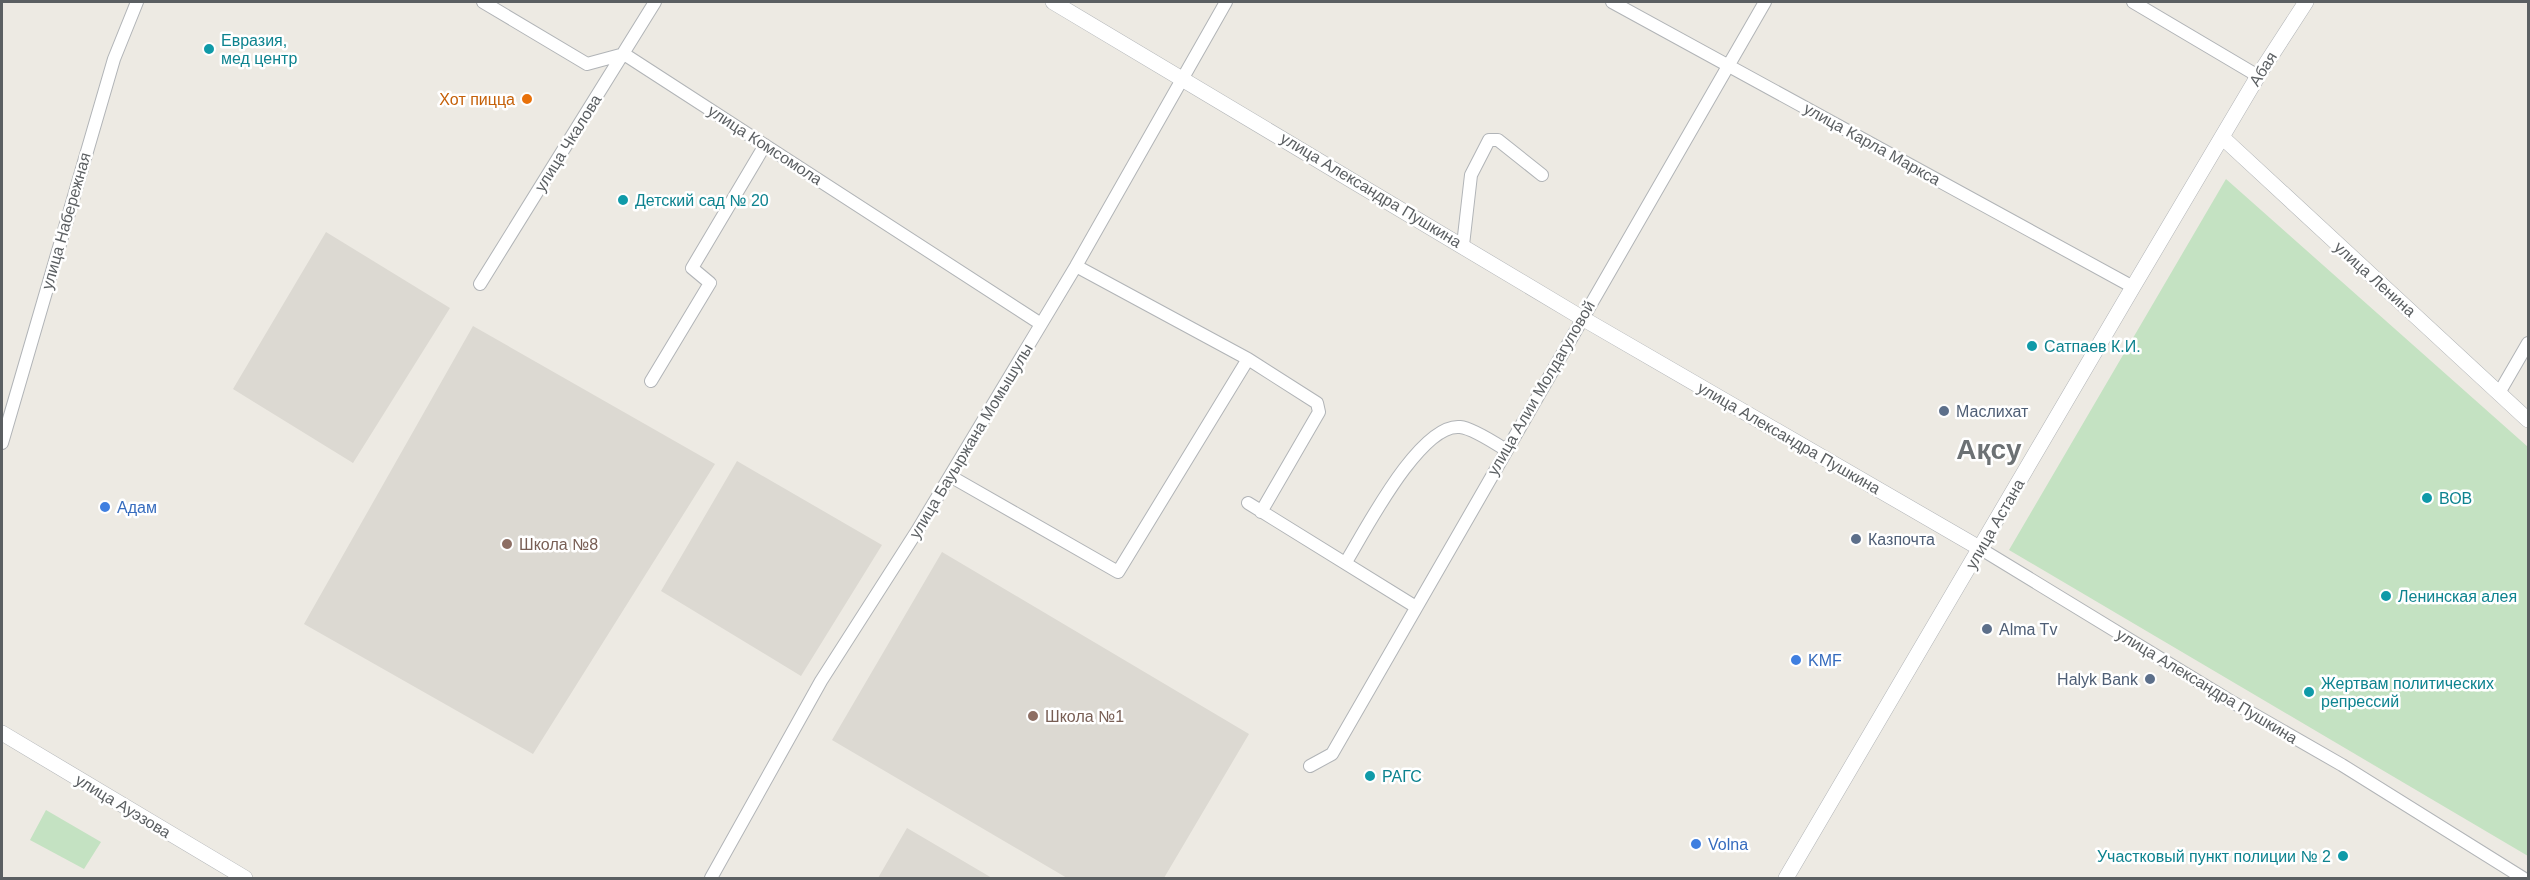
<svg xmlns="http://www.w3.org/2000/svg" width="2530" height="880" viewBox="0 0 2530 880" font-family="Helvetica,sans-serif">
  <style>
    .education { fill: #dcd9d2 }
    .green { fill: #c4e2c2 }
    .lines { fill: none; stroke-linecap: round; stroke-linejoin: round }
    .minor-casing { stroke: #b1b4b7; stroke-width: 14 }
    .tertiary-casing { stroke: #b1b4b7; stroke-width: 16 }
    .minor { stroke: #fff; stroke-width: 12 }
    .tertiary { stroke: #fff; stroke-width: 15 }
    .culture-dot { fill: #0f9aa8; stroke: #fff; stroke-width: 2 }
    .food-dot { fill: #e8710a; stroke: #fff; stroke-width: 2 }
    .service-dot { fill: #5c6f8a; stroke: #fff; stroke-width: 2 }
    .shop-dot { fill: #3f7fe0; stroke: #fff; stroke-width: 2 }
    .education-dot { fill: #8d6e63; stroke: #fff; stroke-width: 2 }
    .labels { text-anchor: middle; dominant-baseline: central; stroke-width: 5; stroke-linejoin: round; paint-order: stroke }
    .culture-label { font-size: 16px; fill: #0d838f; stroke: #fff; text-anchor: start }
    .street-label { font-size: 16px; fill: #5b5f62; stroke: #fff }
    .food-label { font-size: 16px; fill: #c56008; stroke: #fff; text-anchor: end }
    .service-label { font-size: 16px; fill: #4e5e75; stroke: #fff; text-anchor: start }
    .shop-label { font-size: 16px; fill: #366cbe; stroke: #fff; text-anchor: start }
    .education-label { font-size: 16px; fill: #785e54; stroke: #fff; text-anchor: start }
    .town-label { font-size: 28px; font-weight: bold; fill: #6c7174; stroke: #fff }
  </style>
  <rect width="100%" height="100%" fill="#edeae3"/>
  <path class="education" d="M326 232 450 308 353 463 233 389Z
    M473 326 715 464 533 754 304 624Z
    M737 461 882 545 801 676 661 591Z
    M942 552 1249 734 1164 878H1067L832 740Z
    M907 828 992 878H878Z"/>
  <path class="green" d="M2226 179 2528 447V856L2009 550Z
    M46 810 101 842 84 869 30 840Z"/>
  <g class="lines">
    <defs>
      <path id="minor" d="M483 2 587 64 624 54 1041 324
        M1612 2 2133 287
        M2133 2 2258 76
        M1463 245 1471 175 1489 140H1498L1542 175
        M1076 266 1248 359 1317 403 1319 412 1261 512
        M480 284 655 2
        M651 381 710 283 692 268 765 145
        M2499 393 2528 343
        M2 443 114 59 137 2
        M950 476 1118 572 1248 359
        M1248 503 1416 607
        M1981 549 2227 699 2342 765 2523 878
        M1346 562C1365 531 1420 423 1460 427 1472 428 1495 443 1506 450
        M1310 766 1332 754 1765 2
        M711 878 821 681 917 531 1076 266 1226 2"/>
      <path id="tertiary" d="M1053 2 1582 318 1981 549
        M2223 138 2528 420
        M2 733 245 878
        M1786 878 2133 287 2258 76 2306 2"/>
    </defs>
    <use href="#minor" class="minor-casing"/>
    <use href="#tertiary" class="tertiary-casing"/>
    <use href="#minor" class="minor"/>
    <use href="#tertiary" class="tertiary"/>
  </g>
  <g class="culture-dot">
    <circle cx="209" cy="49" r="6"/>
    <circle cx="623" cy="200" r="6"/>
    <circle cx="2032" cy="346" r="6"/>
    <circle cx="2427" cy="498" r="6"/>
    <circle cx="2386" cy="596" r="6"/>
    <circle cx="2309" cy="692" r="6"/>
    <circle cx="1370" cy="776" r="6"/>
    <circle cx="2343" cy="856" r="6"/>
  </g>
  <circle class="food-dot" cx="527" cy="99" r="6"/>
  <g class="service-dot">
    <circle cx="1944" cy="411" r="6"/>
    <circle cx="1856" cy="539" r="6"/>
    <circle cx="1987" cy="629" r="6"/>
    <circle cx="2150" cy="679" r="6"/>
  </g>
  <g class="shop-dot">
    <circle cx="105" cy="507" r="6"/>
    <circle cx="1796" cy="660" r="6"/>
    <circle cx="1696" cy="844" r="6"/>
  </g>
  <g class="education-dot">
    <circle cx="507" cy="544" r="6"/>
    <circle cx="1033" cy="716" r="6"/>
  </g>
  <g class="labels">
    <g class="culture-label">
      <text x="221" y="40">Евразия,<tspan x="221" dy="18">мед центр</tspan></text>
      <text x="635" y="200">Детский сад № 20</text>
      <text x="2044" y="346">Сатпаев К.И.</text>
      <text x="2439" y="498">ВОВ</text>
      <text x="2398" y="596">Ленинская алея</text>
      <text x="2321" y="683">Жертвам политических<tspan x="2321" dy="18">репрессий</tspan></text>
      <text x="1382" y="776">РАГС</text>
      <text x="2331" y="856" text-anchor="end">Участковый пункт полиции № 2</text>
    </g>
    <g class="street-label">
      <text transform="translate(2263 69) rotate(-58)">Абая</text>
      <text transform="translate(568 143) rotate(-58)">улица Чкалова</text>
      <text transform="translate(1872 144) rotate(29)">улица Карла Маркса</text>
      <text transform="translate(765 145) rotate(33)">улица Комсомола</text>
      <text transform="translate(1371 190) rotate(31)">улица Александра Пушкина</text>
      <text transform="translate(66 221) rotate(-74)">улица Набережная</text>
      <text transform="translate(2375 279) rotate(42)">улица Ленина</text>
      <text transform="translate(1541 388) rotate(-60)">улица Алии Молдагуловой</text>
      <text transform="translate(1789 438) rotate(30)">улица Александра Пушкина</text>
      <text transform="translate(971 441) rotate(-59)">улица Бауыржана Момышулы</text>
      <text transform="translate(1995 524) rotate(-60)">улица Астана</text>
      <text transform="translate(2207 686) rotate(31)">улица Александра Пушкина</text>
      <text transform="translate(123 806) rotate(31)">улица Ауэзова</text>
    </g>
    <g class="food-label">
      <text x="515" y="99">Хот пицца</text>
    </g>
    <g class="service-label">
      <text x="1956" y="411">Маслихат</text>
      <text x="1868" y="539">Казпочта</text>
      <text x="1999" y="629">Alma Tv</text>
      <text x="2138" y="679" text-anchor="end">Halyk Bank</text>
    </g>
    <g class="shop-label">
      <text x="117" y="507">Адам</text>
      <text x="1808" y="660">KMF</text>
      <text x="1708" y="844">Volna</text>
    </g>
    <g class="education-label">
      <text x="519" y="544">Школа №8</text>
      <text x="1045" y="716">Школа №1</text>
    </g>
    <g class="town-label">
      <text x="1989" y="449">Ақсу</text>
    </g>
  </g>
  <rect width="2530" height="880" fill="none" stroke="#5b5f62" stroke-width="6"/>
</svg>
